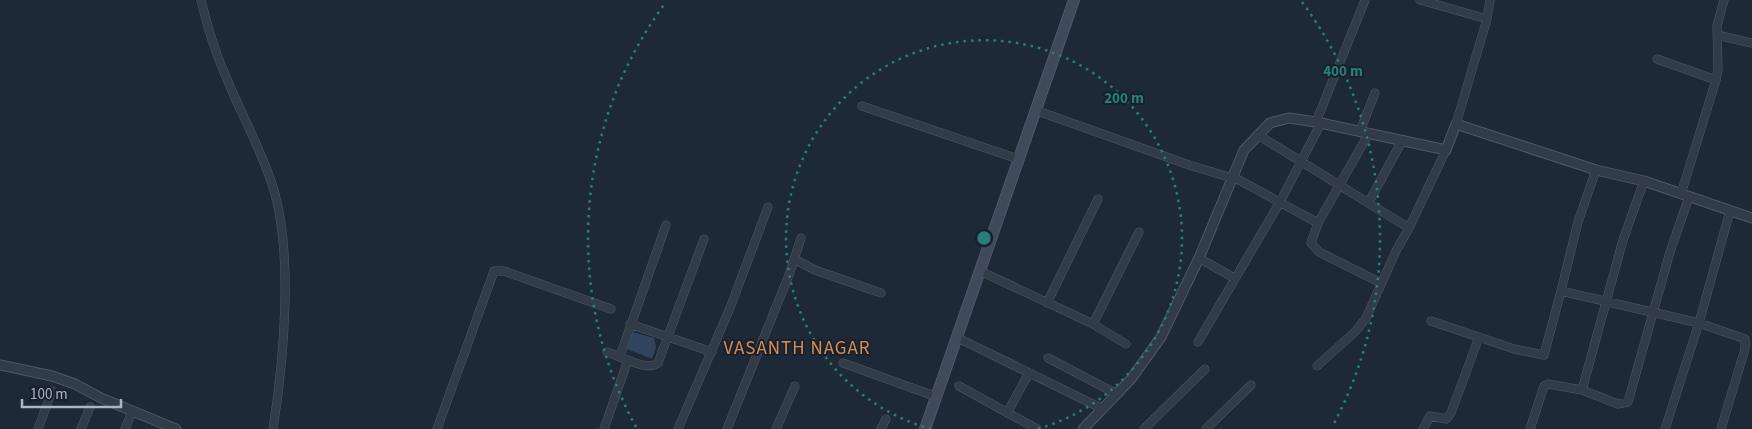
<svg xmlns="http://www.w3.org/2000/svg" width="1752" height="429" viewBox="0 0 1752 429" font-family="'Source Sans 3',sans-serif">
  <style>
    .water { fill: #30445f }
    .lines { fill: none; stroke-linecap: round; stroke-linejoin: round }
    .minor-casing { stroke: #4f5866; stroke-width: 9 }
    .tertiary-casing { stroke: #4f5866; stroke-width: 11 }
    .secondary-casing { stroke: #4f5866; stroke-width: 12 }
    .minor { stroke: #323b48; stroke-width: 8 }
    .tertiary { stroke: #323b48; stroke-width: 9 }
    .secondary { stroke: #404a5b; stroke-width: 10 }
    .ring { fill: none; stroke: #277f7b; stroke-width: 2.5; stroke-dasharray: 2.5 5 }
    .labels { text-anchor: middle; dominant-baseline: central; stroke-width: 4; stroke-linejoin: round; paint-order: stroke }
    .neighbourhood-label { font-size: 19px; letter-spacing: 1px; fill: #d88d54; stroke: #18202c }
    .centre { fill: #277f7b; stroke: #18202c; stroke-width: 2.5 }
    .ring-label { font-size: 15px; text-anchor: middle; font-weight: bold; fill: #277f7b; stroke: #18202c; stroke-width: 4; stroke-linejoin: round; paint-order: stroke }
  </style>
  <rect width="100%" height="100%" fill="#1e2937"/>
  <path class="water" d="M633 332 654 338 656 347 652 359 627 349Z"/>
  <g class="lines">
    <defs>
      <path id="minor" d="M201 0C207 25 214 49 224 72 239 110 259 145 272 184 294 251 284 359 273 429
        M1420 0 1487 19 1456 124
        M1487 19 1490 0
        M1717 35 1752 43
        M1657 59 1716 80
        M862 106 1018 159
        M1035 110 1189 165 1239 180 1318 223
        M1316 122 1365 0
        M1360 131 1375 93
        M1369 133 1318 223 1311 243 1319 252 1381 283
        M1258 135 1409 228
        M1596 170 1578 222 1561 291 1699 323 1745 339V349L1721 429
        M1681 194 1716 80 1718 70 1717 26 1724 0
        M1369 202 1402 141
        M1199 258 1234 278
        M794 259 815 270 881 293
        M980 271 1093 324 1126 344
        M1047 303 1098 199
        M1431 321 1514 349 1544 355 1561 291
        M630 324 712 352
        M1093 324 1139 232
        M956 337 1103 409
        M1198 342 1280 202 1321 123
        M607 352C620 356 647 372 658 363L704 239
        M620 356 666 225
        M1048 358 1117 394
        M843 363 937 397
        M1317 366 1356 331 1366 318 1396 251 1409 228 1446 150
        M959 386 1037 429
        M1582 390 1623 240 1644 181
        M1007 413 1029 373
        M38 429 52 391
        M81 429 90 407
        M125 429 132 412
        M437 429 494 271H504L611 309
        M604 429 628 360
        M678 429 730 308 768 207
        M727 429 789 275 801 238
        M776 429 795 386
        M881 429 886 419
        M1144 429 1205 369
        M1206 429 1251 385
        M1423 429 1430 416 1446 419 1451 413 1479 337
        M1530 429 1544 386 1548 384 1582 390 1618 404 1628 402 1670 252 1689 197
        M1665 429 1699 323 1730 211"/>
      <path id="tertiary" d="M0 365 52 376 75 384 101 398 176 429
        M1083 429 1131 379 1161 337 1199 258 1244 150 1270 123 1289 118 1316 122 1446 150 1456 124 1596 170 1644 181 1752 218"/>
      <path id="secondary" d="M925 429 1074 0"/>
    </defs>
    <use href="#minor" class="minor-casing"/>
    <use href="#tertiary" class="tertiary-casing"/>
    <use href="#secondary" class="secondary-casing"/>
    <use href="#minor" class="minor"/>
    <use href="#tertiary" class="tertiary"/>
    <use href="#secondary" class="secondary"/>
  </g>
  <g class="ring">
    <path d="M931 429A198 198 0 1 1 1037 429"/>
    <path d="M636 427A396 396 0 0 1 666 2M1302 2A396 396 0 0 1 1332 427"/>
  </g>
  <g class="labels">
    <g class="neighbourhood-label">
      <text x="797" y="348">VASANTH NAGAR</text>
    </g>
  </g>
  <circle cx="984" cy="238" r="8" class="centre"/>
  <g class="ring-label">
    <text x="1343" y="76">400 m</text>
    <text x="1124" y="103">200 m</text>
  </g>
  <path d="M22 399v8h99v-8" fill="none" stroke="#acb5c5" stroke-width="2.5"/>
  <text x="30" y="399" font-size="15" fill="#acb5c5" stroke="#18202c" stroke-width="4" paint-order="stroke">100 m</text>
</svg>
